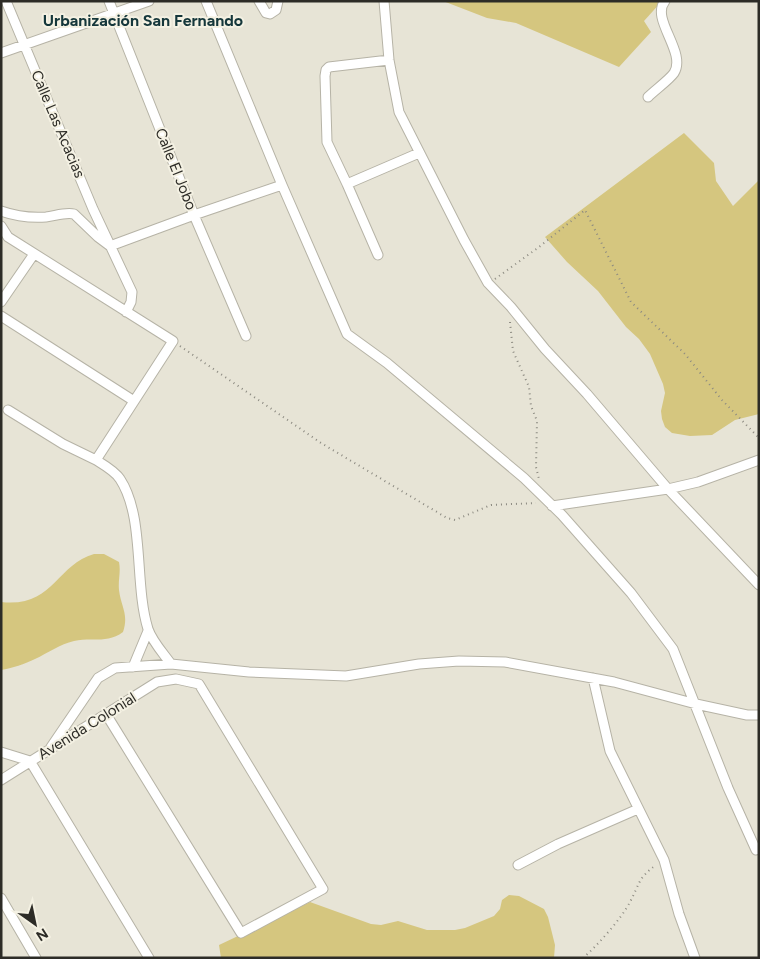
<svg xmlns="http://www.w3.org/2000/svg" width="760" height="959" viewBox="0 0 760 959" font-family="Figtree,sans-serif">
  <style>
    .green { fill: #d5c67f }
    .lines { fill: none; stroke-linecap: round; stroke-linejoin: round }
    .street-casing { stroke: #b6b3a6; stroke-width: 11 }
    .path { stroke: #8c8a81; stroke-width: 2; stroke-dasharray: 1 4; stroke-linecap: butt }
    .street { stroke: #fff; stroke-width: 9 }
    .labels { text-anchor: middle; dominant-baseline: central; stroke-width: 4; stroke-linejoin: round; paint-order: stroke }
    .street-label { font-size: 15px; fill: #2d2c27; stroke: #f4f1e3 }
    .neighbourhood-label { font-size: 16px; font-weight: bold; fill: #15373b; stroke: #f4f1e3 }
  </style>
  <rect width="100%" height="100%" fill="#e7e4d6"/>
  <path class="green" d="M443 1H662L644 21 651 32 619 67 516 23 487 18Z
    M684 133 714 163 716 181 733 206 759 180V414L735 420 712 435 690 436 672 433 665 427 662 419 661 411 665 393 663 384 650 354 639 339 626 327 598 291 567 262 545 237Z
    M94 554H104L119 562C121 572 118 580 119 590 121 607 129 614 123 632 107 644 91 637 74 641 60 644 48 653 35 659 25 664 12 668 1 670V602C53 608 56 565 94 554Z
    M509 895 519 896 544 909 548 917 555 945 554 958H221L219 945 310 902 371 924 381 925 398 921 427 930H455L465 928 494 916 500 909 502 900Z"/>
  <g class="lines">
    <defs>
      <path id="street" d="M6 1 93 209 132 292 131 302 126 312
        M109 1 194 215 246 336
        M206 1 282 185 347 334 387 363 524 478 562 515 631 593 673 649 728 788 756 850
        M259 1 266 13 270 14 276 10 278 1
        M384 1 389 60 399 112 464 240 488 283 511 307 545 349 587 394 668 489 759 585
        M1 53 149 1
        M648 97C655 90 669 80 674 73 687 52 650 19 665 1
        M347 184 419 153
        M1 211C15 216 31 218 46 217 55 216 65 212 74 214L98 237 110 246
        M1 226 8 237 173 341 96 460 63 444 8 410
        M110 246 194 215 282 185
        M378 255 347 184 327 142 325 76 326 70 329 67 389 60
        M1 302 34 254
        M1 316 134 401
        M96 460C104 465 115 471 120 479 145 517 134 584 148 629 152 641 163 653 171 664
        M552 506 668 489 698 482 759 460
        M133 667 148 631
        M593 678 610 751 664 860 679 914 695 958
        M51 747 98 678 115 668 171 664 249 672 346 676 419 664 459 661 505 662 614 682 696 704 747 715H759
        M1 752 30 761 149 958
        M1 780 157 682 176 679 199 684 323 889 241 933 106 714
        M518 865 558 844 638 809
        M1 898 36 958"/>
    </defs>
    <use href="#street" class="street-casing"/>
    <path class="path" d="M495 279 539 247 585 210 631 302 685 354 722 400 759 438
      M510 322 513 351 529 387 531 406 537 421 536 467 539 479
      M180 346 321 443 447 518 455 520 491 505 536 503
      M583 958C597 946 622 918 630 902 640 883 638 878 656 865"/>
    <use href="#street" class="street"/>
  </g>
  <g class="labels">
    <g class="street-label">
      <text transform="translate(58 124) rotate(67)">Calle Las Acacias</text>
      <text transform="translate(176 169) rotate(68)">Calle El Jobo</text>
      <text transform="translate(87 726) rotate(-32)">Avenida Colonial</text>
    </g>
    <g class="neighbourhood-label">
      <text x="143" y="20">Urbanización San Fernando</text>
    </g>
  </g>
  <rect width="760" height="959" fill="none" stroke="#2d2c27" stroke-width="5"/>
  <g transform="translate(35 924) rotate(147)" stroke="#f4f1e3" stroke-width="4" paint-order="stroke">
  <path d="M0-4L9 19L0 12L-9 19Z" fill="#2d2c27"/>
  <text y="-8" font-size="14" font-weight="bold" text-anchor="middle" fill="#2d2c27">N</text>
  </g>
</svg>
